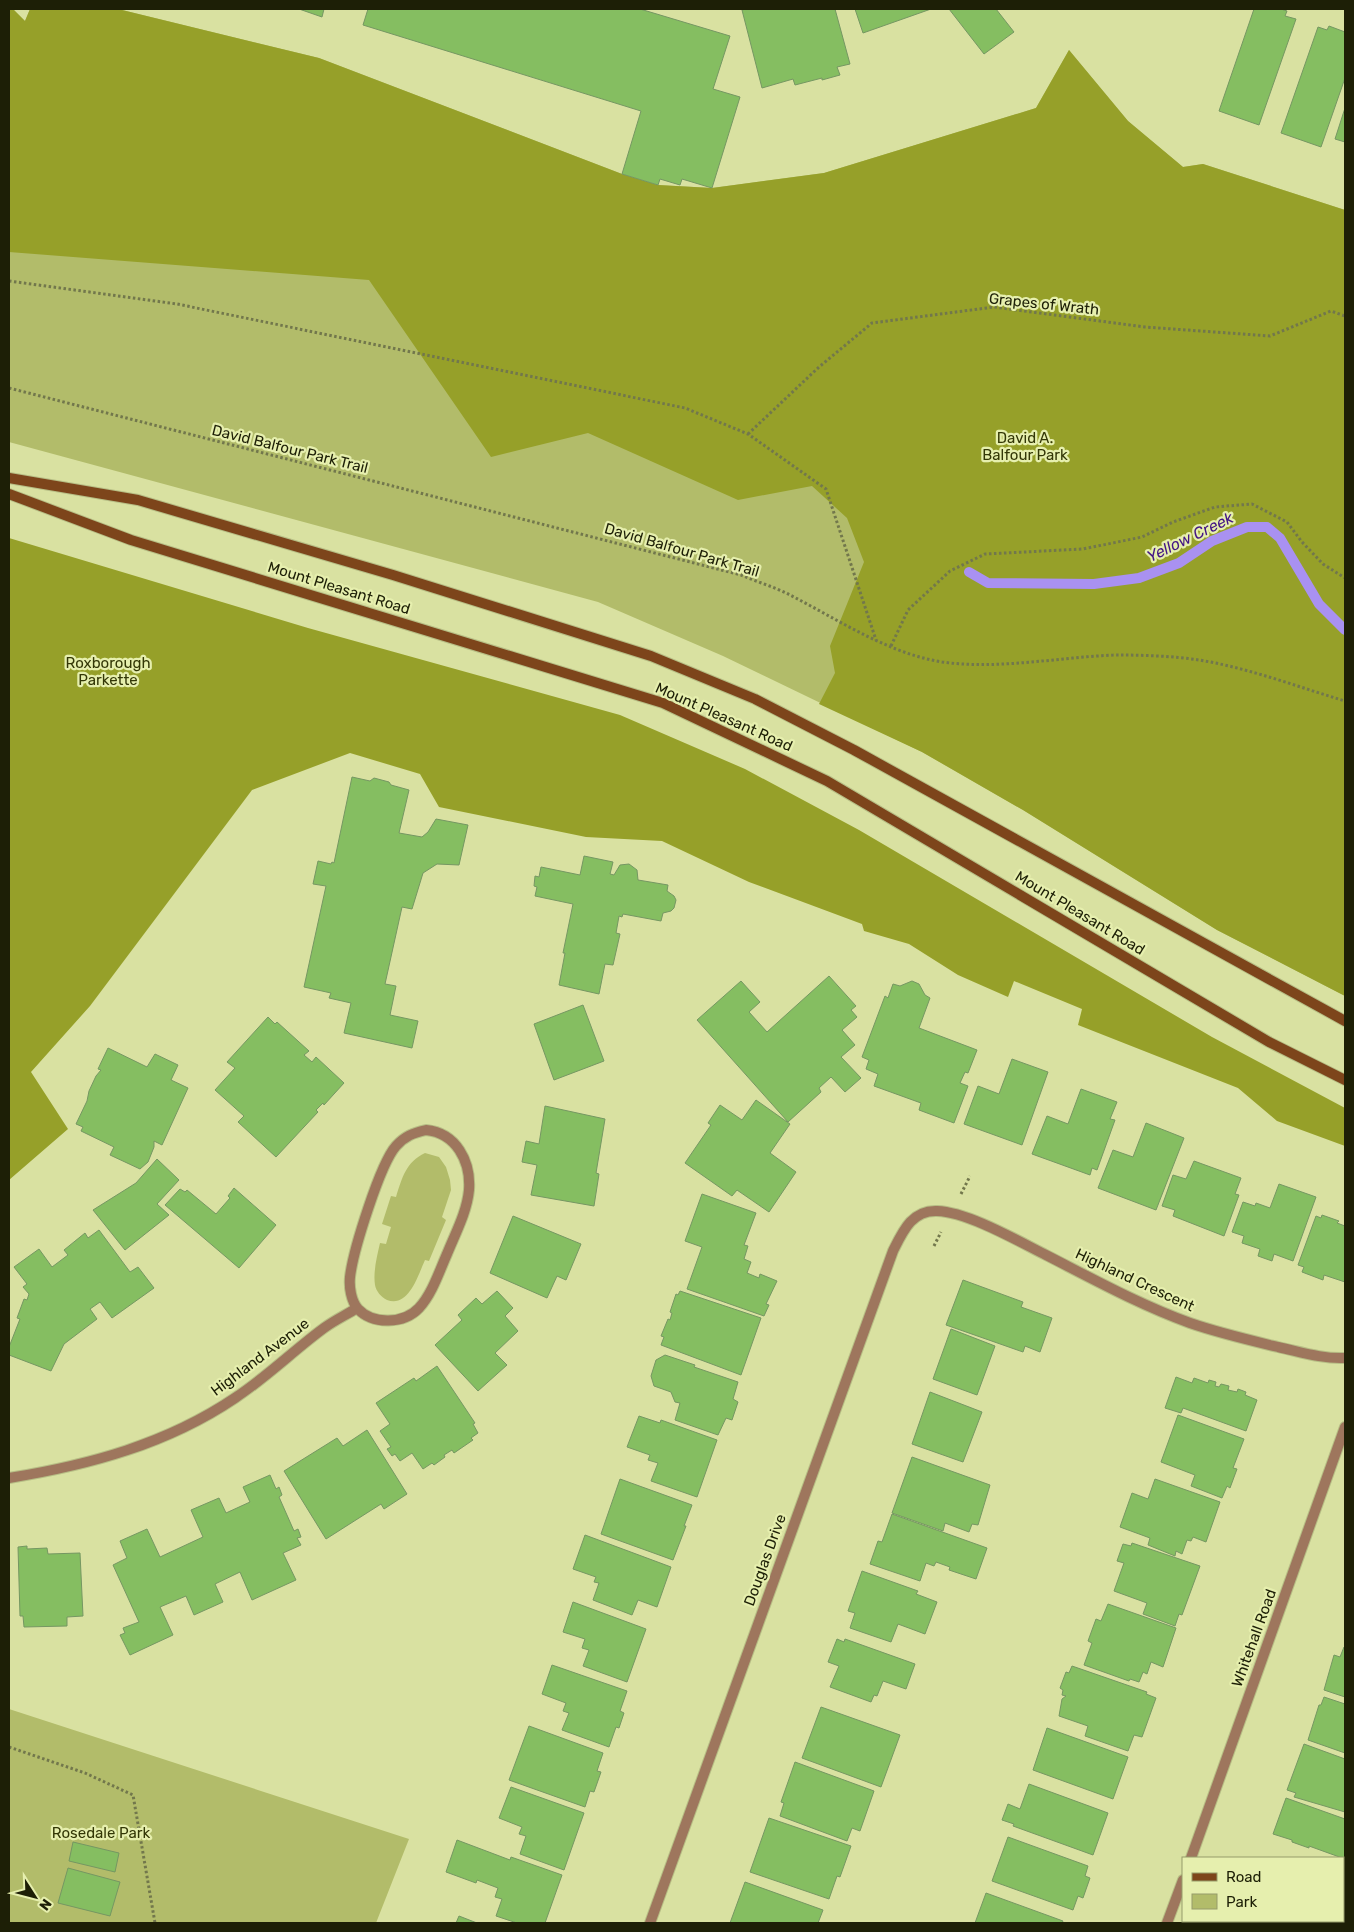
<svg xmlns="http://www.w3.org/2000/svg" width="1354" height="1932" viewBox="0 0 1354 1932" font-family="Rubik,sans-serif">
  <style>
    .green { fill: #b2bc6a }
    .forest { fill: #96a029 }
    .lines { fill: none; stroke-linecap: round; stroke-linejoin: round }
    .stream { stroke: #a991f1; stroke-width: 10 }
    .building { fill: #85be61; stroke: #759762 }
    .street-casing { stroke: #b7be85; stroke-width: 12 }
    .secondary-casing { stroke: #b7be85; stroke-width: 12 }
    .path { stroke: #72774c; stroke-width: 3; stroke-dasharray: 2.5 2.5; stroke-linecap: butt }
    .street { stroke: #9e765d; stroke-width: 10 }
    .secondary { stroke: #7d451b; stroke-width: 10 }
    .labels { text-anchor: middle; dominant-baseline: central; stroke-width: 4.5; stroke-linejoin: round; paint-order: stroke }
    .street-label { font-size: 15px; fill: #1d1f06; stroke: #e6efae }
    .park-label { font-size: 15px; fill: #333706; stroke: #e6efae }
    .water-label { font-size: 16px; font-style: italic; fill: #431585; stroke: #e6efae }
  </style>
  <rect width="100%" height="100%" fill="#d9e1a1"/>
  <path class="green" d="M9 9H13L25 21 30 9H118L319 58 622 174 658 185 712 188 824 173 1036 108 1069 50 1128 121 1183 167 1203 164 1345 210V996L1217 930 1023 810 922 752 723 656 598 602 9 442Z
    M425 1153 439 1157 446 1167 450 1180 451 1190 442 1217 446 1220 429 1261 425 1260C418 1275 409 1308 387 1300 381 1297 376 1291 375 1285 373 1272 377 1256 380 1243L386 1244 391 1227 382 1224 391 1196 396 1197C402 1178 406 1162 425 1153Z
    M9 1709 409 1839 376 1923H9Z"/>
  <path class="forest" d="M9 9H13L25 21 30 9H118L319 58 622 174 658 185 712 188 824 173 1036 108 1069 50 1128 121 1183 167 1203 164 1345 210V996L1217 930 1023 810 922 752 819 704 835 673 830 646 864 562 847 518 812 486 738 500 588 433 491 457 369 280 9 252Z
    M9 538 308 628 620 715 745 769 859 830 1212 1037 1345 1108V1146L1277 1121 1238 1088 1078 1025 1082 1009 1014 981 1008 997 958 975 909 944 864 931 862 924 749 882 662 841 586 837 439 807 420 774 350 753 252 790 90 1006 31 1072 68 1129 9 1180Z"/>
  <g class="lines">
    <path class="stream" d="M969 572 988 583 1094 584 1139 578 1179 563 1212 541 1247 527H1267L1280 538 1319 604 1345 630"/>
  </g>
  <path class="building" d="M299 9H324L322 17Z
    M368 9H640L730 36 713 89 740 97 712 188 682 179 680 185 660 179 658 185 622 174 641 111 363 25Z
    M746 9H835L850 64 837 67 840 75 822 80V78L795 85 793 79 762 88 742 10Z
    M855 9H931L863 33Z
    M949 9H996L1014 32 984 54Z
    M1254 9H1281L1287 11 1285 16 1296 19 1259 125 1219 111Z
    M1329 26 1345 32V78L1321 147 1281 133 1318 27 1327 30Z
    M1345 108V142L1335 139Z
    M352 777 370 781 374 778 389 782 391 785 409 790 399 833 422 837 428 832 436 819 468 825 459 865 437 864 423 873 412 909 402 907 385 984 396 986 390 1015 418 1021 412 1048 344 1033 351 1003 329 998 331 993 304 987 326 886 313 884 318 861 331 864 332 862 334 863Z
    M584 856 613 862 610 874 614 875 620 865 629 864 637 870 638 880 668 885 667 891 674 896 676 900 674 908 671 911 663 913 661 921 623 914 622 917 619 916 616 933 620 934 613 965 605 964 599 994 559 985 565 953H563L573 904 535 896 537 887 534 886 535 876 539 877 541 867 580 875Z
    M829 976 856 1006 851 1010 857 1017 842 1030 855 1045 841 1057 861 1078 845 1092 831 1077 819 1088 821 1092 788 1122 697 1020 741 981 760 1002 749 1012 767 1032Z
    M912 981 919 984 925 995 930 998 919 1028 977 1050 968 1073 965 1072 960 1083 968 1086 954 1123 919 1110 921 1103 874 1086 878 1074 866 1069 869 1060 862 1057 885 996 888 998 893 984 900 986Z
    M583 1005 604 1061 554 1080 534 1024Z
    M268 1017 275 1024 277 1022 309 1051 304 1055 312 1062 316 1057 344 1083 324 1105 323 1103 316 1110 318 1112 276 1157 238 1122 244 1116 215 1090 235 1068 227 1062Z
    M108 1048 147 1067 155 1054 178 1065 171 1080 188 1088 162 1145 154 1141V1147L148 1162 140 1169 110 1155 114 1147 81 1131 83 1127 76 1124 87 1101 89 1091 96 1076 101 1070 98 1069Z
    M1012 1059 1048 1072 1022 1145 964 1124 978 1086 999 1094Z
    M1081 1089 1117 1102 1110 1119 1115 1120 1097 1170 1092 1168 1090 1175 1032 1154 1047 1116 1068 1124Z
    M756 1100 790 1124 770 1153 796 1172 769 1212 737 1190 732 1196 685 1163 711 1125 708 1123 720 1105 742 1120Z
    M545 1106 605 1119 596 1173 599 1174 594 1206 531 1195 537 1165 522 1162 526 1141 539 1144Z
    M1146 1123 1184 1138 1156 1210 1098 1188 1113 1150 1133 1157Z
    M157 1159 179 1180 157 1204 169 1215 125 1250 93 1210 136 1183Z
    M1194 1161 1241 1178 1235 1194 1239 1195 1224 1236 1173 1216 1175 1210 1162 1206 1173 1175 1186 1179Z
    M1279 1184 1316 1197 1293 1261 1274 1254 1272 1261 1258 1256 1260 1249 1242 1243 1244 1236 1232 1232 1243 1202 1255 1206 1256 1203 1270 1208Z
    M234 1188 276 1225 239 1268 165 1205 180 1189 185 1192 187 1190 216 1214 230 1198 228 1196Z
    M702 1194 756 1213 744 1245 748 1246 744 1259 751 1262 747 1273 759 1278 760 1274 777 1281 766 1304 769 1305 764 1316 687 1289 702 1247 685 1241Z
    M1322 1215 1339 1221 1337 1223 1345 1226V1282L1324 1275 1323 1280 1302 1272 1304 1267 1298 1265 1316 1216 1321 1218Z
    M513 1216 581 1244 566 1280 557 1276 547 1298 490 1273Z
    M99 1230 130 1272 138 1267 154 1288 112 1318 100 1302 90 1309 97 1319 64 1344 51 1371 9 1355V1347L20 1319 17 1318 24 1299 27 1300 29 1294 23 1287 27 1284 14 1267 39 1249 52 1267 68 1255 64 1250 85 1233 88 1238Z
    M963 1280 1023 1302 1021 1307 1052 1318 1040 1352 1025 1346 1023 1352 946 1325Z
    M497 1291 513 1308 505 1316 518 1331 495 1353 507 1365 478 1391 435 1345 462 1320 458 1315 476 1298 482 1304Z
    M680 1291 761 1318 741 1375 661 1345 664 1337 661 1336 668 1319 670 1320 672 1313 670 1312 676 1294 678 1295Z
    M951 1329 995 1346 977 1395 933 1379Z
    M665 1355 695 1365 694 1367 738 1382 733 1399 738 1402 732 1420 726 1418 718 1435 675 1420 680 1403 675 1402 671 1392 654 1386 651 1376 656 1360Z
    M437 1366 475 1423 473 1424 478 1433 471 1438 473 1440 454 1453 452 1450 444 1455 445 1457 434 1465 432 1463 423 1469 412 1453 400 1461 395 1454 392 1456 387 1449 391 1447 380 1431 390 1424 376 1403 414 1378 416 1381Z
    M1176 1377 1192 1383 1194 1378 1208 1383 1209 1380 1216 1382 1215 1386 1219 1387 1221 1384 1229 1386 1228 1390 1237 1392 1238 1389 1246 1392 1245 1395 1257 1400 1246 1431 1183 1408 1181 1413 1165 1408Z
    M930 1392 982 1412 963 1462 912 1444Z
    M1178 1415 1244 1439 1233 1468 1237 1469 1230 1488 1227 1486 1222 1498 1191 1486 1195 1475 1161 1462Z
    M639 1416 660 1423 661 1420 717 1440 697 1497 651 1481 658 1463 648 1460 650 1455 627 1447Z
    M367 1430 407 1494 384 1509 381 1504 326 1539 284 1471 337 1438 343 1446Z
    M912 1457 990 1485 978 1525 972 1524 969 1532 945 1523 943 1531 892 1513Z
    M270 1475 276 1489 279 1487 282 1495 279 1497 294 1531 298 1529 301 1537 297 1538 301 1545 283 1553 296 1580 252 1600 240 1572 215 1584 223 1602 194 1615 186 1596 160 1607 173 1635 130 1655 120 1635 125 1633 123 1628 139 1622 113 1565 127 1558 120 1541 147 1529 160 1557 203 1537 191 1510 219 1498 226 1513 250 1502 243 1487Z
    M620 1479 692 1505 684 1526H686L673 1560 601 1534Z
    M1155 1479 1220 1502 1206 1542 1193 1537 1191 1541 1187 1540 1182 1554 1176 1551 1175 1556 1148 1545 1150 1538 1120 1527 1132 1493 1148 1499Z
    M892 1514 987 1548 976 1579 949 1570 950 1567 936 1562 934 1566 926 1563 920 1581 870 1564 878 1541 882 1542Z
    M585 1535 671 1567 657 1607 638 1600 632 1615 593 1600 599 1583 594 1582 596 1577 573 1569Z
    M1132 1543 1200 1566 1182 1615 1179 1614 1175 1626 1143 1614 1147 1603 1114 1591 1124 1563 1117 1561 1123 1544 1131 1546Z
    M27 1546V1549L47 1548 48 1554 80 1553 83 1616 67 1617V1626L24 1627 23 1616H20L18 1547Z
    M862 1571 918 1591 916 1594 937 1602 925 1634 898 1624 891 1642 850 1628 855 1613 848 1611Z
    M573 1602 646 1629 627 1682 583 1666 589 1650 582 1648 585 1639 563 1632Z
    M1108 1604 1176 1628 1163 1667 1151 1662 1147 1674 1143 1672 1139 1682 1130 1679 1129 1681 1084 1665 1092 1643 1088 1641 1096 1619 1101 1621Z
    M837 1639 844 1642 845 1639 915 1664 906 1689 883 1681 877 1696 874 1695 871 1702 830 1687 839 1666 828 1662Z
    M1344 1647 1345 1648V1697L1324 1690 1334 1655 1340 1657Z
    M552 1665 627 1691 620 1711 624 1713 619 1728 616 1727 609 1747 562 1730 569 1713 563 1711 566 1703 542 1694Z
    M1072 1666 1147 1692 1146 1694 1156 1698 1142 1737 1134 1735 1128 1751 1085 1736 1088 1726 1059 1716 1062 1699 1066 1696 1062 1695 1063 1690 1060 1688 1066 1672 1069 1673Z
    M1324 1697 1345 1704V1753L1308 1740 1319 1705H1321Z
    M821 1707 900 1735 881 1787 802 1758Z
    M529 1726 603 1753 597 1771 601 1772 594 1792 590 1791 585 1807 509 1780Z
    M1047 1728 1128 1757 1113 1799 1033 1770Z
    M1304 1744 1345 1759V1812L1294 1797 1296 1793 1287 1790Z
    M795 1762 874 1791 860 1831 852 1828 847 1841 780 1816 784 1803 781 1802Z
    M1029 1784 1108 1813 1093 1855 1013 1826 1014 1824 1002 1820 1008 1804 1020 1809Z
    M511 1787 584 1813 564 1870 520 1854 526 1836 519 1834 522 1827 499 1818Z
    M1286 1798 1345 1819V1859L1309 1846V1848L1292 1842V1840L1273 1834Z
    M769 1818 851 1846 840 1877 837 1876 829 1899 750 1872Z
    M1008 1837 1088 1866 1085 1876 1090 1878 1083 1898 1078 1896 1073 1910 992 1881Z
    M457 1840 510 1860 511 1857 562 1875 545 1923H517L496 1916 502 1899 495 1897 498 1888 477 1880 476 1883 446 1872Z
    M73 1842 119 1853 115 1872 69 1861Z
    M68 1868 120 1882 110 1916 58 1903Z
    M745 1882 823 1910 818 1923H730Z
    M986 1893 1063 1921 1062 1923H975Z
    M459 1916 477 1923H456Z
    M1239 1921H1300L1299 1923H1238Z"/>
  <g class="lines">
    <defs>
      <path id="street" d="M426 1130C456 1133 471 1161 469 1190 467 1212 455 1234 447 1254 439 1272 432 1294 419 1308 404 1324 373 1325 358 1309 351 1301 349 1287 350 1277 353 1251 380 1164 396 1146 405 1136 413 1133 426 1130Z
        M9 1478C89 1465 167 1444 235 1398 267 1377 294 1350 324 1328 335 1320 346 1315 357 1308
        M1191 1858 1345 1427
        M650 1923 893 1251C903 1231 912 1210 937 1211 968 1212 1018 1241 1046 1255 1093 1279 1140 1305 1190 1323 1219 1333 1249 1340 1278 1347 1301 1352 1322 1359 1345 1358
        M1167 1923 1183 1880"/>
      <path id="secondary" d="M9 478 138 500 393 575 651 656 755 699 854 750 1345 1021
        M9 494 131 540 663 703 827 781 1269 1042 1345 1080"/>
    </defs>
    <use href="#street" class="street-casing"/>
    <use href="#secondary" class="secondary-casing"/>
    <path class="path" d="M9 281 177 304 685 408 748 434 826 489 876 640
      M9 388 741 575C757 582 775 587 790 595 839 620 887 653 942 662 1000 670 1058 657 1116 655 1143 655 1173 656 1199 660 1249 668 1298 687 1345 701
      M748 434 819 367 872 323 994 307 1145 327 1270 336 1331 311 1345 316
      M891 646 908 610 950 571 985 554 1083 549 1142 537 1173 522 1215 507 1252 504 1287 522 1302 542 1323 564 1345 578
      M961 1194 970 1176
      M934 1246 941 1232
      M9 1747 85 1773 133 1795 155 1923"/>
    <use href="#street" class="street"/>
    <use href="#secondary" class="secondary"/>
  </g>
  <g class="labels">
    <g class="street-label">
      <text transform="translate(1044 304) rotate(6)">Grapes of Wrath</text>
      <text transform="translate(290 449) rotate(14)">David Balfour Park Trail</text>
      <text transform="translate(682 550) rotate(16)">David Balfour Park Trail</text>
      <text transform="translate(339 588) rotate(17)">Mount Pleasant Road</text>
      <text transform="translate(724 717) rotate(24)">Mount Pleasant Road</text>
      <text transform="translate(1080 913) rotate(31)">Mount Pleasant Road</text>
      <text transform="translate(1135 1280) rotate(25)">Highland Crescent</text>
      <text transform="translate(260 1357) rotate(-37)">Highland Avenue</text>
      <text transform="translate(765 1560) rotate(-70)">Douglas Drive</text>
      <text transform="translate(1254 1638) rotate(-70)">Whitehall Road</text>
    </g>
    <g class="park-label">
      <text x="1025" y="438">David A.<tspan x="1025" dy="17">Balfour Park</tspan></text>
      <text x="108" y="663">Roxborough<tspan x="108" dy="17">Parkette</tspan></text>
      <text x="101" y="1833">Rosedale Park</text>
    </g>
    <g class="water-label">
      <text transform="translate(1190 537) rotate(-26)">Yellow Creek</text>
    </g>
  </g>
  <rect width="1354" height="1932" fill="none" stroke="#1d1f06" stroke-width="20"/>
  <rect x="1182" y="1857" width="162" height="65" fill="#e6efae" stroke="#969c6b"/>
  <rect x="1192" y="1873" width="25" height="8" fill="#7d451b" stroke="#969c6b"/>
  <text x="1226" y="1882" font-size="15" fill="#1d1f06">Road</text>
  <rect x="1192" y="1894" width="25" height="15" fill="#b2bc6a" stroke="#969c6b"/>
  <text x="1226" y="1907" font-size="15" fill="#1d1f06">Park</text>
  <g transform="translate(35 1897) rotate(126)" stroke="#e6efae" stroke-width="4" paint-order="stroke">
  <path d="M0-4L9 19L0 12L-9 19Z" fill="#1d1f06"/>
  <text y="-8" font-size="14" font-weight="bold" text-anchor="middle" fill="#1d1f06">N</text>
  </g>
</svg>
